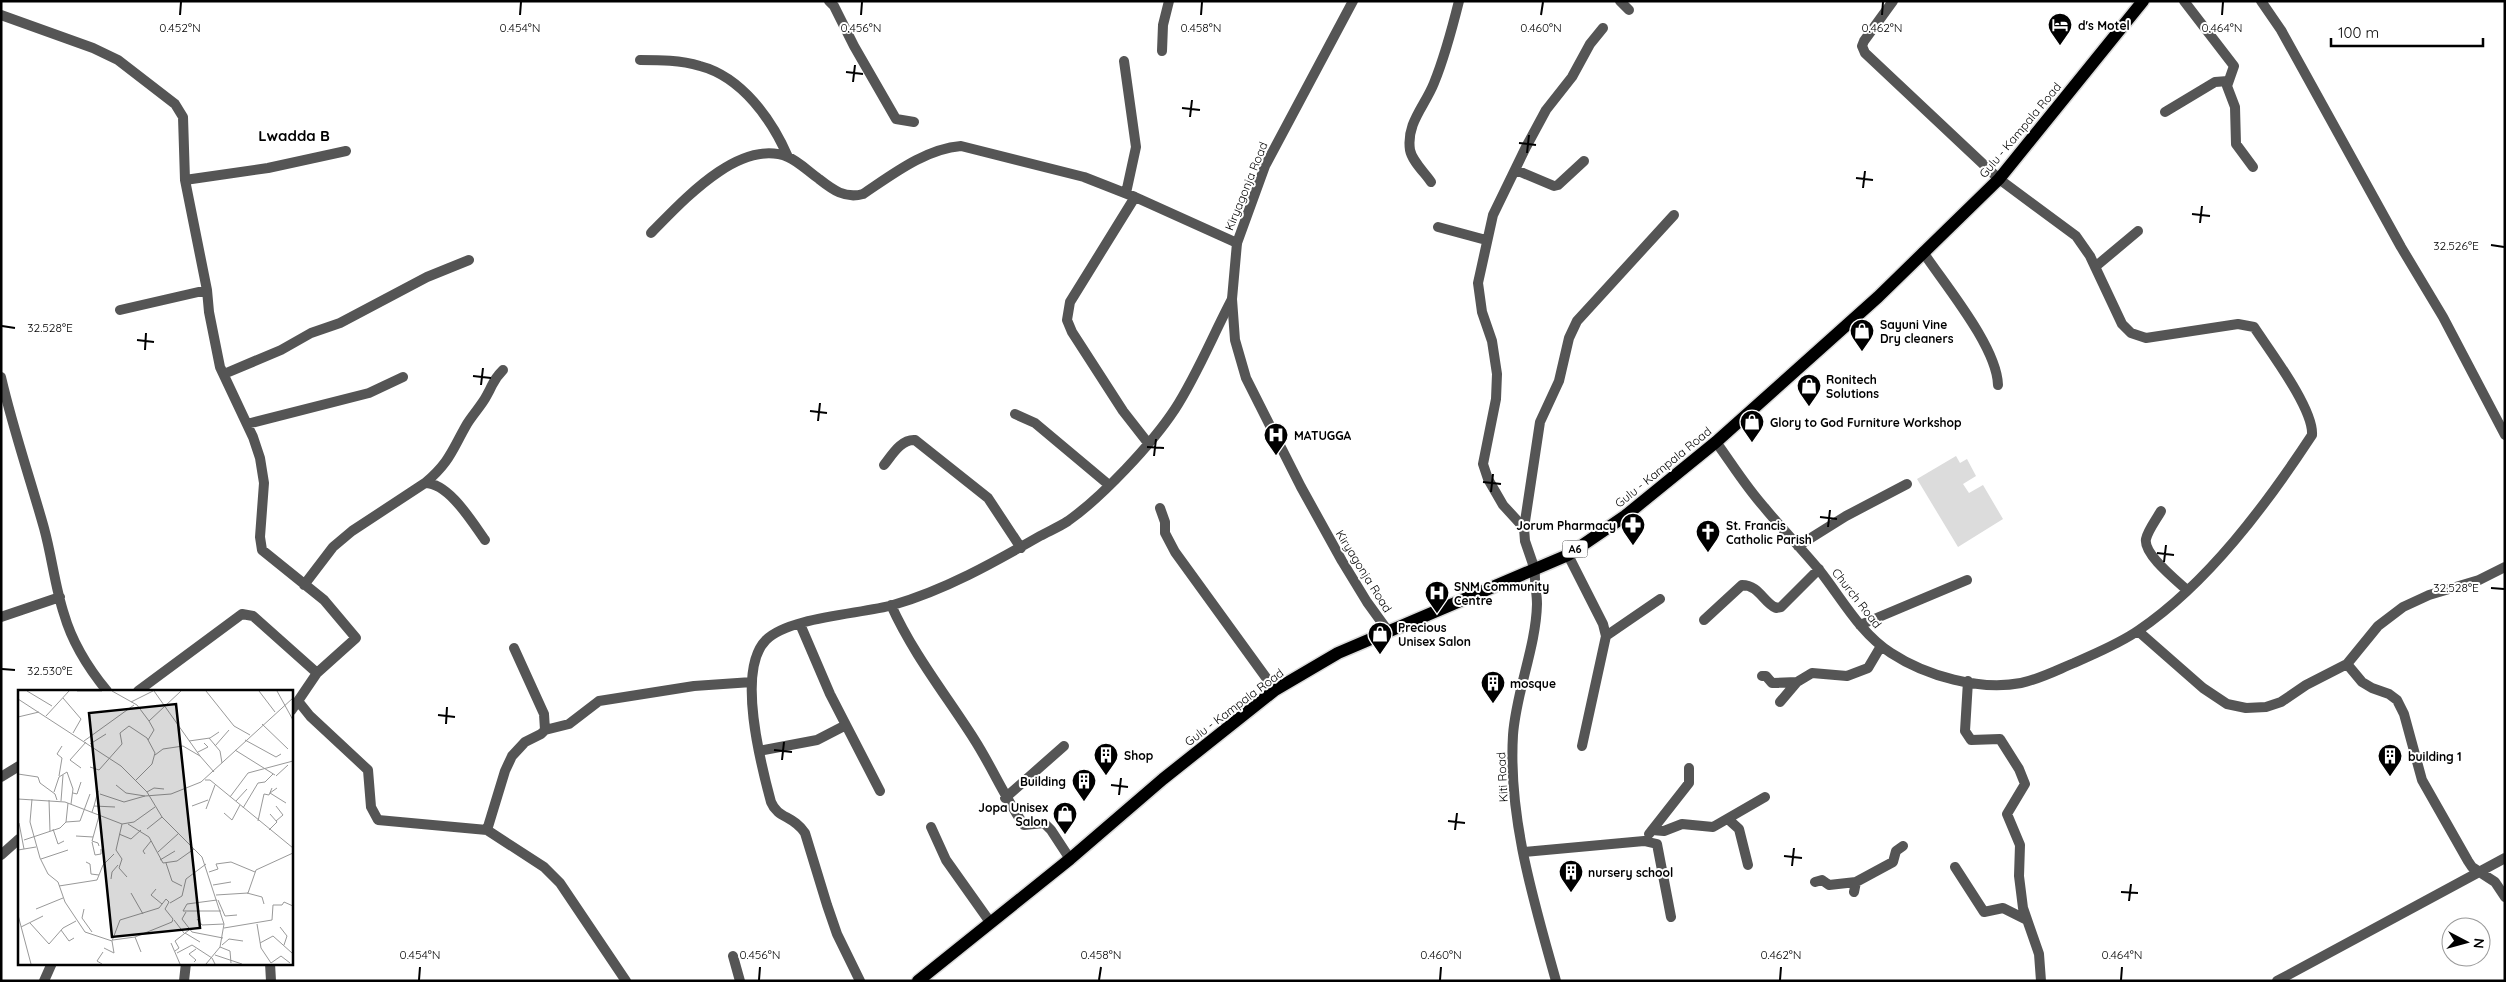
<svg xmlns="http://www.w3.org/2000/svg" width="2506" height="982" viewBox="0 0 2506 982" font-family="Quicksand,sans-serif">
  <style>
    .green { fill: #dcdcdc }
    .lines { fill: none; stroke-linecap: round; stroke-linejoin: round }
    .primary-casing { stroke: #dbdbdb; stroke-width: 15 }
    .minor { stroke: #555; stroke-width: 10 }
    .tertiary { stroke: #555; stroke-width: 10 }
    .primary { stroke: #000; stroke-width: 12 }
    .ticks { fill: none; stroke: #000; stroke-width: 2 }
    .labels { text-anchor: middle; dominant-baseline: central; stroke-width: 4; stroke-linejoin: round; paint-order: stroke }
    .shield { fill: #fff; stroke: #4c4c4c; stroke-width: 1 }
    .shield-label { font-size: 11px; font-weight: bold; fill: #000 }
    .poi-label { font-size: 12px; font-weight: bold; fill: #000; stroke: #fff; text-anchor: start }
    .street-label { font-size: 12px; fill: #000; stroke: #fff }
    .quarter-label { font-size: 15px; font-weight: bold; fill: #000; stroke: #fff }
    .inset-road { fill: none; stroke: #999; stroke-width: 1 }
    .view { fill: #000; fill-opacity: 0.15; stroke: #000; stroke-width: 2.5 }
    .inset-edge { fill: none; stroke: #000; stroke-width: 2.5 }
    .ticks-label { font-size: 12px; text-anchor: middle; fill: #000; stroke: #fff; stroke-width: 4; stroke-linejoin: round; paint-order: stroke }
  </style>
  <rect width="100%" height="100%" fill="#fff"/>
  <path class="green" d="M1956 456 1960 463 1967 459 1976 476 1963 484 1969 493 1983 485 2003 519 1958 547 1917 479Z"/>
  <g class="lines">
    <defs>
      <path id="primary" d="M918 981 1070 859 1163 779 1275 690 1338 653 1568 555 1625 516 1716 442 1878 297 1999 179 2143 1"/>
    </defs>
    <use href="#primary" class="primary-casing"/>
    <path class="minor" d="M829 1 834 6 854 46 896 119 914 122
      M1620 1 1629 10
      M2184 1 2234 66 2227 86 2235 107 2236 144 2253 167
      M2261 1 2281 30 2401 247 2443 317 2505 435
      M1 15 93 48 118 60 175 104 183 117 185 180 207 290 209 312 220 367 253 437 260 458 264 483 260 537 262 550 324 600 356 638 317 673 253 616 242 614 138 691
      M1162 51 1163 25 1169 1
      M640 60C660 60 680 60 700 66 742 77 772 120 788 157
      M1124 61 1136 147 1126 193
      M2165 112 2215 82 2228 81
      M1516 170 1554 186 1558 185 1584 161
      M185 180 268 168 346 151
      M1431 182C1425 173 1412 161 1410 150 1406 123 1425 106 1434 83 1445 56 1452 29 1459 1
      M1135 197 1070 302 1067 320 1072 332 1123 411 1148 443
      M1438 227 1486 240
      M651 233C681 203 739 137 788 157 798 161 809 172 819 179 833 190 845 199 863 194 893 174 925 149 961 146L1084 177 1135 197 1237 243
      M1923 252C1945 285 1997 347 1998 385
      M2095 267 2138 231
      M120 310 207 290
      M224 374 281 350 311 333 340 323 427 277 469 260
      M1 377C13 429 30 478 44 528 52 557 55 587 64 614 72 642 89 669 107 691
      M1015 414 1035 423 1109 485
      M247 424 369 393 403 377
      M1716 442C1732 464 1746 487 1764 507 1782 529 1802 549 1820 571 1842 599 1860 633 1891 653 1926 676 1980 691 2021 683 2040 679 2057 670 2074 663 2096 653 2119 644 2139 630 2208 583 2266 505 2312 435 2314 409 2269 350 2254 327L2238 324 2146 338 2131 333 2122 324 2090 256 2076 236 1999 179 1865 53 1862 46 1864 41 1893 1
      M884 465C892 455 901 439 915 440L988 498 1021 548
      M425 483C450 462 452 450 467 424 473 414 482 405 487 395 494 383 492 381 503 370
      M1160 508 1165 522V533L1175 552 1275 690
      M2161 511C2156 520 2148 530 2146 539 2143 554 2176 580 2187 590
      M1524 528 1503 505 1488 479 1483 464 1496 399 1497 374 1492 341 1482 312 1478 283 1493 215 1526 147 1546 110 1572 77 1590 44 1603 28
      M1798 546 1846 516 1907 484
      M1568 555 1603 624 1606 636 1582 746
      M1535 570 1525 541 1524 528 1540 422 1559 381 1569 338 1577 321 1674 215
      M304 585 333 547 352 531 425 483C449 483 472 522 485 540
      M891 605C913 654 946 695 974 739 992 767 1005 798 1024 825L1044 823 1051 830 1070 859
      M1 617 60 597
      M1704 620 1742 585C1759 585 1763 602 1776 608L1781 607 1819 569
      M800 624 830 694 880 791
      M1860 625 1967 580
      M2138 631 2203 688 2227 704 2246 708 2266 707 2281 702 2306 685 2347 664 2378 626 2403 607 2429 595 2479 580 2505 567
      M1606 636 1660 599
      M514 648 544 714 545 730
      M2347 664 2362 682 2372 688 2389 694 2397 700 2404 714 2422 780 2468 861 2472 867 2495 882 2505 897
      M317 673 298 701 310 716 368 770 371 807 378 820 487 830 544 867 560 883 626 981
      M1762 676H1766L1772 683 1797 682 1812 673 1847 676 1868 668 1881 646
      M1968 681 1965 731 1971 740 2000 739 2019 769 2025 784 2007 814 2020 845 2019 876 2023 908 2039 954 2041 981
      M1780 702 1797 682
      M291 711 298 701
      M759 751 817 740 846 725
      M1 777 19 766
      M1005 798 1064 746
      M1729 820 1739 829 1748 865
      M931 827 946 860 990 922
      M487 830 505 771 512 756 525 742 541 734 545 730 569 724 599 701 694 686 752 682
      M1652 830 1664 831 1682 824 1713 827 1765 797
      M1649 834 1689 783V768
      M1524 852 1644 841 1657 844 1671 917
      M1 855 19 839
      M1955 867 1984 912 2003 908 2027 920
      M1815 882 1822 880 1829 885 1856 882
      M1854 892 1856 882 1893 862 1896 851 1903 846
      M733 956 740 981
      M270 963 271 981
      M44 981 52 963
      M184 981 186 963
      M860 981 837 934 827 905 805 833C793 815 778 819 771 802 761 765 736 670 766 640 789 617 861 614 893 605 945 590 993 563 1040 536 1049 531 1059 527 1068 521 1102 497 1152 444 1175 409 1197 375 1213 335 1232 299
      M2277 981 2505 858"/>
    <path class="tertiary" d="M1353 1 1265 166 1237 243 1232 299 1235 340 1246 378 1301 487 1342 561 1367 602 1388 631
      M1535 570C1534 582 1537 593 1537 604 1536 647 1516 692 1513 735 1508 818 1534 902 1556 981"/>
    <use href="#primary" class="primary"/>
  </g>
  <path class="ticks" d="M180 15 181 2M520 15 521 2M861 15 862 2M1201 15 1202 2M1541 15 1543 2M1882 15 1883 2M2222 15 2223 2M846 72 863 74M853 82 855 65M1182 108 1200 110M1190 117 1192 100M1519 143 1536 145M1527 153 1529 135M1856 178 1873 180M1863 188 1865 171M2192 214 2210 216M2200 223 2202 206M2491 245 2504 247M2 326 15 328M137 340 154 342M145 350 146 333M473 376 491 378M481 385 483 368M810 411 827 413M818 421 820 403M1147 447 1164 448M1154 456 1156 439M1483 482 1501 484M1491 492 1493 474M1820 517 1837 519M1828 527 1830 510M2157 553 2174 555M2164 562 2166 545M2491 588 2504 589M2 669 15 670M438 715 455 717M446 724 447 707M774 750 792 752M782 760 784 742M1111 785 1128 787M1119 795 1121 778M1448 821 1465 823M1455 830 1457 813M1784 856 1802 858M1792 866 1794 848M2121 892 2138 893M2129 901 2131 884M419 980 420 967M759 980 760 967M1099 980 1101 967M1440 980 1441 967M1780 980 1781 967M2121 980 2122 967"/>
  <defs>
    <symbol id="hotel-pin" viewBox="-11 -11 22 30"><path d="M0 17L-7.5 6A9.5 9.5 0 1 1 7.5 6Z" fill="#000" stroke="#fff"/><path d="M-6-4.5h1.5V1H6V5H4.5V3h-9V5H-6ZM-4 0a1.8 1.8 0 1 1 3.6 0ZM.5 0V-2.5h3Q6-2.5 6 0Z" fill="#fff"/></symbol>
    <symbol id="shop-pin" viewBox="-11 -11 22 30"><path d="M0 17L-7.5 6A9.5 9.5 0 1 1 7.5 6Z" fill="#000" stroke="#fff"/><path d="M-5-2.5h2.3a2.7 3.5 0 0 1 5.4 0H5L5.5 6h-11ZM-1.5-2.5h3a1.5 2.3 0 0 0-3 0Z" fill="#fff"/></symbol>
    <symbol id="hospital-pin" viewBox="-11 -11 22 30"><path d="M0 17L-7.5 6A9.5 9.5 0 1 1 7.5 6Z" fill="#000" stroke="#fff"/><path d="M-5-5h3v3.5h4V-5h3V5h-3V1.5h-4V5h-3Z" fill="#fff"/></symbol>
    <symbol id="pharmacy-pin" viewBox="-11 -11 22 30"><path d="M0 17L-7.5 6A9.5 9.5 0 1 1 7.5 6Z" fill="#000" stroke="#fff"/><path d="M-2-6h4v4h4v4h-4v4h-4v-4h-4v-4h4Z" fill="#fff"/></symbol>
    <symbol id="church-pin" viewBox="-11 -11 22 30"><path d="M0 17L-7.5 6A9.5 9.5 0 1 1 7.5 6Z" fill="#000" stroke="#fff"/><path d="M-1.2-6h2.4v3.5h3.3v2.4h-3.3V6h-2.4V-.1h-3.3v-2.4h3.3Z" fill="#fff"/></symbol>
    <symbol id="building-pin" viewBox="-11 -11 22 30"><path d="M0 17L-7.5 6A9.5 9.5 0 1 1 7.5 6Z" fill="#000" stroke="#fff"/><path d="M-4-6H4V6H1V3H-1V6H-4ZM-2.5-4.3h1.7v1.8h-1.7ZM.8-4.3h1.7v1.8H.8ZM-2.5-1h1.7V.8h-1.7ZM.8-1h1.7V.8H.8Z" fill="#fff"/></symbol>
  </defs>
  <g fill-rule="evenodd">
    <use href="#hotel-pin" x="2046" y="11" width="28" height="38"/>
    <use href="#shop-pin" x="1848" y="317" width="28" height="38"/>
    <use href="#shop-pin" x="1795" y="372" width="28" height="38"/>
    <use href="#shop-pin" x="1738" y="408" width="28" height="38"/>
    <use href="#hospital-pin" x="1262" y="421" width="28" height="38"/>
    <use href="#pharmacy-pin" x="1619" y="511" width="28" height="38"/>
    <use href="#church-pin" x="1694" y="518" width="28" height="38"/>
    <use href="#hospital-pin" x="1423" y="579" width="28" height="38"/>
    <use href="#shop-pin" x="1366" y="620" width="28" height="38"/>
    <use href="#building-pin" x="1479" y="669" width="28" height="38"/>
    <use href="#building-pin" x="1092" y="741" width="28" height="38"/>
    <use href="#building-pin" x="2376" y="742" width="28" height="38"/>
    <use href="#building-pin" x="1070" y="767" width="28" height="38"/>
    <use href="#shop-pin" x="1051" y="800" width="28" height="38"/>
    <use href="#building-pin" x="1557" y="858" width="28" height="38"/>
  </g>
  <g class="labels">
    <rect class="shield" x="1562.5" y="540.5" width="25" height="17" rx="4"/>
    <g class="shield-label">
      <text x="1575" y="549">A6</text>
    </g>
    <g class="poi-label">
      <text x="2078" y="25">d's Motel</text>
      <text x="1880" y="324">Sayuni Vine<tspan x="1880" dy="14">Dry cleaners</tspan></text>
      <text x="1826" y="379">Ronitech<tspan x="1826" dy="14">Solutions</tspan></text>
      <text x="1770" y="422">Glory to God Furniture Workshop</text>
      <text x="1294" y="435">MATUGGA</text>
      <text x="1616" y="525" text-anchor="end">Jorum Pharmacy</text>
      <text x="1726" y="525">St. Francis<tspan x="1726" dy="14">Catholic Parish</tspan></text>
      <text x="1454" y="586">SNM Community<tspan x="1454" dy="14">Centre</tspan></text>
      <text x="1398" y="627">Precious<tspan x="1398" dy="14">Unisex Salon</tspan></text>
      <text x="1510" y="683">mosque</text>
      <text x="1124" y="755">Shop</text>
      <text x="2408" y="756">building 1</text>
      <text x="1066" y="781" text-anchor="end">Building</text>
      <text x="1048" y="807" text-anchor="end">Jopa Unisex<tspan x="1048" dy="14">Salon</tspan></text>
      <text x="1588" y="872">nursery school</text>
    </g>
    <g class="street-label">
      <text transform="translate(2020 130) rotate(-50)">Gulu - Kampala Road</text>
      <text transform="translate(1246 186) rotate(-68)">Kiryagonja Road</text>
      <text transform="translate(1663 467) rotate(-39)">Gulu - Kampala Road</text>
      <text transform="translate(1364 571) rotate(58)">Kiryagonja Road</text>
      <text transform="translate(1857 598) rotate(52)">Church Road</text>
      <text transform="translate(1234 707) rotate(-37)">Gulu - Kampala Road</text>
      <text transform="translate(1502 777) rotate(-93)">Kiti Road</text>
    </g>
    <g class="quarter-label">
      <text x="294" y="135">Lwadda B</text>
    </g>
  </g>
  <g transform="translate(18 690)">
    <rect width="275" height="275" fill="#fff"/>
    <path class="inset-road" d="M9 1 34 16M59 1H84M94 1 119 15 131 31 136 40 130 50M136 1 182 66M188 1 216 36 232 45M241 1 257 22M259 1 275 30M45 8 63 29 55 43M0 9 103 76 129 102 144 127 184 167 206 234 202 257 188 274M113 12 135 1M28 26 51 1M0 27 21 22M131 31 163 1M244 34 270 59M191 48 202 61 204 73M227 50 258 67 263 64M66 51 116 15M171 51 192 48 201 42M72 54 88 44M197 56 211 40M217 60 257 85M180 62 190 57 186 53M137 65 145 59 165 56 182 66 196 82M72 77 81 80 104 54 102 43 111 36 129 48 137 63 134 74 118 90M63 78 52 70 68 52M0 84 20 87 22 93 37 104 39 110M41 86 44 68 39 64 44 56M258 86 270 75M187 90H192L275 158M98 95 108 103 127 106 153 104 183 92 275 8M259 98 252 103 268 113M36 102 41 87 49 82 55 99 53 114M129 102 136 98 146 99M55 103 59 104 63 92M82 104 106 112 127 106M212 107 230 83 275 71M0 109 47 112 104 134 116 132 137 117M14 109 12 132 22 168 30 184 40 192 47 212 67 242 94 251 102 230 141 218 148 209M31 110 32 141M43 111 45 85M218 111 229 99M76 116 80 101M174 116 190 110M258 116 265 125 258 131M225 118 240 93 247 92 255 84M188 119 197 95M74 122 76 116 97 117M206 123 214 130 222 115M81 126 74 151 80 153 81 156M240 131 246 104 251 105 254 98M48 132 50 113M1 133 6 159M104 134 98 160 104 169 101 178 109 187M110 134 131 147 145 173 159 171 176 159M35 139 40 154 46 151M129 139 144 127M251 140 259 132 252 124M101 144 113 149 123 140M58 146 75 147M6 150 42 138 48 132 62 131 72 104M74 152 77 165 83 164V159M0 160 18 157M140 162 161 143M127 164 125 161 133 151M23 169 50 160M142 170 157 161M68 172 72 174 73 184 81 185M148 173 154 191 164 196M191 182 200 179 198 174 213 172 237 182M93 189 94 182 100 175M195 195 213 192M41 196 79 190 85 175 96 164M138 199 133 205 144 214M113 203 125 224M229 203 244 207 246 214M198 205 230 203 238 180 275 163M199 210 169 214 165 221H203M200 210 207 226 219 225M152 213 164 206 168 189 188 174M18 219 45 208M66 219 64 228 74 242M168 222 164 229 174 242 205 248M0 225 13 274M179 229 184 235 206 234M156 230 166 243M12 233 31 254 45 238 58 231M239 234 243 258 253 273M3 237 25 226M262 237 269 246 266 255M206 238 254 230 255 215H264L266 212 275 216M43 240 51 251 56 248M167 243 182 252M117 247 123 262M95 250 117 247 154 232 155 229 147 219 151 212 148 209M153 253 162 274M242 253 255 246 274 263M204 255 211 249 225 251M202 257 212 261 213 273M86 258 96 263 94 251M157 261 161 258 157 251 171 240M159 263 174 255 194 268 197 274M197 265 224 274M176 272 178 270 171 264 178 259M253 273 263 266 272 273M84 274 79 271 85 262"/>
    <path class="view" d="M158 14 182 238 94 247 71 23Z"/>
    <rect width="275" height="275" class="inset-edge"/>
  </g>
  <g class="ticks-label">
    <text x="180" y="32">0.452°N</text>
    <text x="520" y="32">0.454°N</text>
    <text x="861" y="32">0.456°N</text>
    <text x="1201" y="32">0.458°N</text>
    <text x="1541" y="32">0.460°N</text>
    <text x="1882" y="32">0.462°N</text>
    <text x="2222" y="32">0.464°N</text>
    <text x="2456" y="250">32.526°E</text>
    <text x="50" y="332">32.528°E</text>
    <text x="2456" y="592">32.528°E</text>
    <text x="50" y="675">32.530°E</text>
    <text x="420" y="959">0.454°N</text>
    <text x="760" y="959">0.456°N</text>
    <text x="1101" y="959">0.458°N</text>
    <text x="1441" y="959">0.460°N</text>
    <text x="1781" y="959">0.462°N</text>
    <text x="2122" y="959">0.464°N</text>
  </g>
  <rect width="2506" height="982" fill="none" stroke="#000000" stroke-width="5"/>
  <g transform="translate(2466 942) rotate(96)"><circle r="24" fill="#ffffff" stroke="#999999"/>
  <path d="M0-4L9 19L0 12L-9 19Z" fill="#000000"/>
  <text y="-8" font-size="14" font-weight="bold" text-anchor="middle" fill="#000000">N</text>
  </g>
  <path d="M2331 38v8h152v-8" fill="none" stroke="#000000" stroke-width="2.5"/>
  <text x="2338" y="38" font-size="15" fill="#000000" stroke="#ffffff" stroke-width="4" paint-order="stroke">100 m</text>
</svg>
